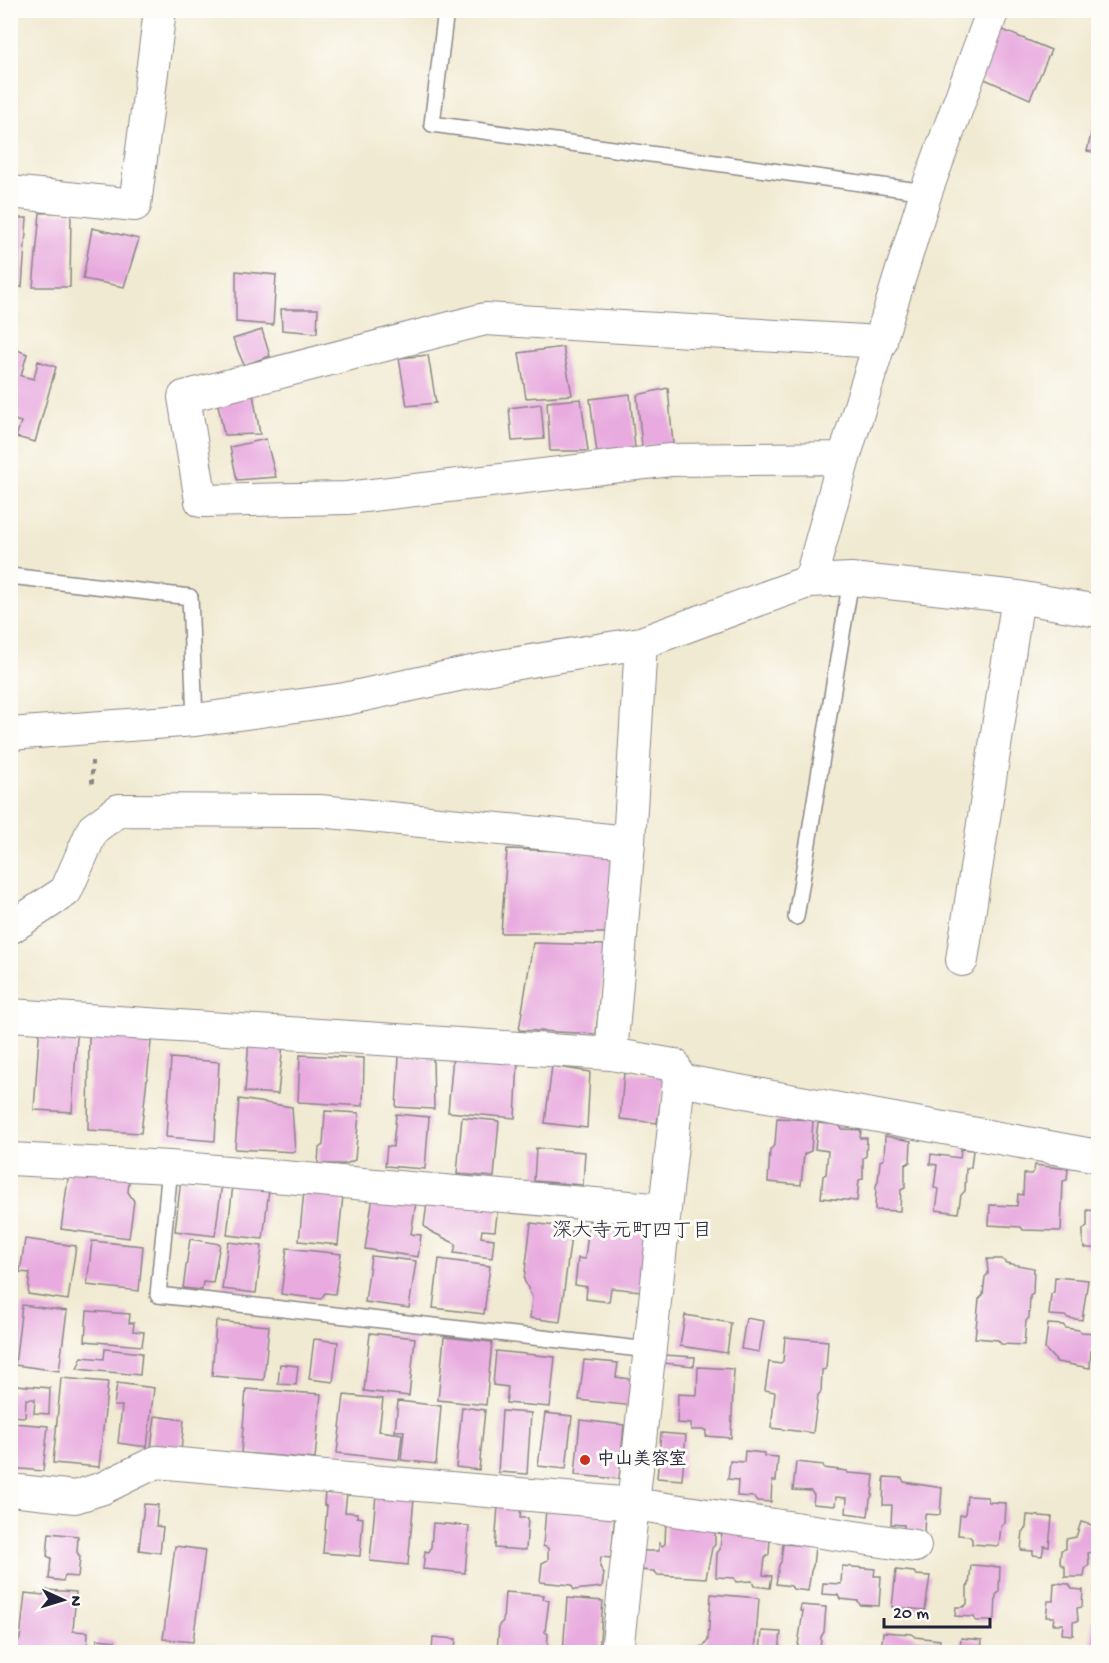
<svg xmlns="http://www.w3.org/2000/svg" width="1109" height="1663" viewBox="0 0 1109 1663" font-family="'Gochi Hand','Klee One',sans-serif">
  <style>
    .building { fill: #e8aadf }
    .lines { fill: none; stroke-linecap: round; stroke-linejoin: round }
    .lane-casing { stroke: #8a8686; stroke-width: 18 }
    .street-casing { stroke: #8a8686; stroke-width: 34 }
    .path { stroke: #8a8686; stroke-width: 4; stroke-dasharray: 4.5 4.5; stroke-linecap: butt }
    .lane { stroke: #fff; stroke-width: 15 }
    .street { stroke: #fff; stroke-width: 32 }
    .poi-dot { fill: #c8321e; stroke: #fdfcf7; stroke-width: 2 }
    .labels { text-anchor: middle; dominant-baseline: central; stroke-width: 6; stroke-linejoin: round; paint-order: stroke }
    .poi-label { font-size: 18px; font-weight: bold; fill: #22223b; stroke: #fdfcf7; text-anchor: start }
    .neighbourhood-label { font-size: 20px; fill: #22223b; stroke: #fdfcf7 }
  </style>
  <rect width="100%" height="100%" fill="#fdfcf7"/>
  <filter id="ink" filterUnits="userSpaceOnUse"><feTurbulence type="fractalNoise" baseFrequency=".0167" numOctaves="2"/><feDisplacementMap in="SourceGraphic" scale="12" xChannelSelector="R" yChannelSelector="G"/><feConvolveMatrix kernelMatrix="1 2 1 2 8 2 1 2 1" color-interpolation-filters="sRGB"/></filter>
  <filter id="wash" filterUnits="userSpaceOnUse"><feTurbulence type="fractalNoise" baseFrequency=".008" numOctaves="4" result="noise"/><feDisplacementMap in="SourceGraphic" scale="24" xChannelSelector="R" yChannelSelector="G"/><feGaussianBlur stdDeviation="1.35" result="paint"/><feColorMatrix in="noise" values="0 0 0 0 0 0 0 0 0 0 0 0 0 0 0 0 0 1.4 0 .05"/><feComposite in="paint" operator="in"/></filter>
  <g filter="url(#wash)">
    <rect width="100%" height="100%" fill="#f1ead2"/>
    <g id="blocks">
      <path class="building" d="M998 28 1051 50 1030 99 980 77Z
        M1096 114H1098V153L1087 151Z
        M71 212 70 287H33L40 213Z
        M10 218H27L22 287H10Z
        M92 228 139 239 124 287 83 279Z
        M236 271 276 275 273 325 236 322Z
        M281 309H318L317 333 282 330Z
        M262 330 270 356 244 365 233 339Z
        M10 347 27 354 21 376 34 379 38 361 56 367 35 442 16 437 21 422 10 419Z
        M563 347 572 395 526 398 519 353Z
        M428 355 436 403 407 406 399 358Z
        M668 388 673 444 642 447 637 395Z
        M253 394 260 434 224 435 217 400Z
        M630 394 635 448 597 453 590 399Z
        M581 399 588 451H550L547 402Z
        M541 404 544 439 512 441 509 408Z
        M266 439 276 477 237 480 230 447Z
        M507 849 616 853 608 933H501Z
        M533 943 605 945 596 1034 519 1030Z
        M40 1022H78L72 1112 34 1110Z
        M89 1030 152 1033 141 1133 88 1130Z
        M249 1039 283 1044 278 1094 245 1092Z
        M300 1055 364 1058 363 1106 298 1102Z
        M399 1056 433 1058 434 1109 396 1107Z
        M453 1056 518 1062 515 1118 448 1112Z
        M171 1058 219 1062 215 1141 166 1137Z
        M552 1066 590 1072 587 1128 545 1123Z
        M624 1073 665 1076 657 1123 620 1119Z
        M239 1099 292 1107 295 1152 235 1149Z
        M325 1111 359 1113 355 1160 346 1164H318L319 1148 323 1145Z
        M396 1114 429 1117 425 1169 385 1166 387 1146 393 1147Z
        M462 1117 499 1121 494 1177 457 1174Z
        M777 1118 813 1120 811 1151 804 1154 801 1185 768 1182 770 1150 775 1144Z
        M818 1123 839 1125 842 1129 861 1130 860 1138H867L866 1156 863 1158V1179L859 1180 857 1201 821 1198 823 1176 826 1174 828 1151 815 1149Z
        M885 1136 911 1141 910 1162 905 1165V1188L901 1190 900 1211 875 1210 876 1186 878 1181 880 1161 884 1159Z
        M536 1148 585 1152 583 1185 534 1181Z
        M961 1149 973 1150 971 1167 966 1168 965 1191 961 1195 958 1213 936 1210 939 1189 934 1188 937 1165 930 1164 931 1154 960 1158Z
        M70 1165 130 1172 128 1192 134 1201 129 1238 61 1229Z
        M1035 1165 1068 1169 1067 1180 1063 1181 1061 1231 1023 1230 1021 1227 989 1225 990 1205 1017 1206 1018 1194 1023 1195 1024 1174H1031L1034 1171Z
        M234 1177 270 1181 263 1239 227 1235Z
        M181 1179 222 1183 215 1236 175 1231Z
        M374 1190 417 1196 411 1234 421 1235 418 1257 365 1249Z
        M304 1191 343 1195 338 1245 299 1241Z
        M428 1195 498 1205 495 1231 482 1230 481 1237 494 1239 492 1258 454 1253 456 1244 430 1231 424 1226Z
        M1087 1210 1098 1211V1248H1085L1083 1244V1229L1087 1227Z
        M590 1214 649 1221 641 1291 611 1288 609 1302 586 1299 587 1287 575 1285 578 1258 585 1259Z
        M531 1223 572 1228 560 1322 530 1318 532 1297 524 1280Z
        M25 1239 76 1246 68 1300 28 1294 30 1273 20 1272Z
        M190 1239 220 1244 213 1283 203 1282 202 1290 183 1288Z
        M92 1241 143 1246 139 1291 87 1285Z
        M228 1242 262 1246 256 1293 222 1289Z
        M287 1248 341 1254 335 1294 325 1293 321 1299 281 1294Z
        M371 1256 416 1261 409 1308 365 1302Z
        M439 1259 490 1266 484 1314 433 1308Z
        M987 1259H1002L1006 1263 1034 1268 1033 1294 1030 1296 1029 1318 1026 1321 1024 1345 1001 1344 998 1340 975 1338 979 1299 983 1295 985 1277 988 1274Z
        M1055 1277 1088 1280 1082 1320 1068 1318 1065 1316 1049 1315 1051 1294 1054 1292Z
        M22 1305 67 1311 59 1371 15 1365Z
        M87 1311 130 1314 129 1323H134L133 1331 144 1332 142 1346 85 1341Z
        M685 1315 731 1323 727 1353 680 1346Z
        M746 1318 764 1321 759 1352 741 1349Z
        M216 1321 269 1326 264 1380 212 1376Z
        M1048 1324 1063 1325 1066 1328 1079 1330 1081 1332 1095 1333 1094 1350 1091 1351 1090 1368 1057 1362 1045 1349Z
        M370 1333 415 1338 409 1396 364 1391Z
        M444 1337 492 1342 486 1405 438 1400Z
        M785 1337 828 1341 826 1369 822 1370 821 1392 818 1395 813 1433 771 1428 775 1392 765 1390 769 1362 780 1364 783 1361Z
        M314 1339 338 1342 333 1382 309 1379Z
        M105 1349 142 1353 140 1375 77 1369 82 1357 104 1359Z
        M496 1351 555 1357 550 1407 506 1403 508 1387 493 1385Z
        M664 1355 695 1357 694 1366 663 1363Z
        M584 1360 618 1363 616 1377 637 1380 634 1406 579 1400Z
        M280 1364 298 1366 296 1385 278 1384Z
        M698 1367 734 1369 731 1438 706 1436V1430H691V1424L677 1423 678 1394 697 1395Z
        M61 1378 108 1382 99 1467 53 1463Z
        M117 1383 154 1388 147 1447 118 1443 122 1406H114Z
        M16 1385 50 1388 49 1414 34 1413 35 1399H26L25 1417 10 1416V1392H16Z
        M246 1389 321 1394 315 1459 241 1453Z
        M344 1395 383 1399 379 1431 402 1434 399 1460 337 1453Z
        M398 1401 441 1406 436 1464 401 1460 404 1431H395Z
        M462 1407 485 1410 479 1470 456 1467Z
        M502 1411 531 1413 527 1474 498 1472Z
        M545 1413 572 1416 566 1469 538 1466Z
        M155 1416 184 1420 181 1451 151 1448Z
        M580 1420 624 1425 619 1479 575 1475Z
        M13 1423 48 1426 43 1471 10 1468Z
        M661 1433 686 1435 682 1480 657 1478Z
        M745 1451 764 1453V1456L778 1457 776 1481H772L771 1502 757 1501 754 1497 737 1496 738 1480 728 1479 730 1461 744 1462Z
        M796 1462 823 1465 824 1468 847 1471 848 1473 874 1475 872 1496 870 1499 868 1516 846 1513 847 1498 836 1497 835 1506 813 1504 814 1495 811 1491 793 1490Z
        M884 1477 902 1478 904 1482 942 1488 940 1515 925 1514 924 1532 904 1531V1525L891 1524 892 1505H883Z
        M325 1491 347 1493 345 1512 357 1513V1517L363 1518 360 1556 323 1553 327 1506 324 1505Z
        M376 1495 414 1498 408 1565 370 1561Z
        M967 1496 987 1497 989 1502 1006 1503 1005 1523 1001 1526 999 1546 972 1544V1539L969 1536 958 1535 960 1515H965Z
        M144 1504 158 1505 156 1526 163 1527 160 1553 139 1550Z
        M498 1505 521 1506 520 1518H528L526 1550 495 1548Z
        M546 1509 615 1515 611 1558 601 1557 600 1567 604 1573 602 1587 574 1590 571 1585 540 1582 542 1563 548 1560V1548L543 1546Z
        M1027 1515 1052 1517 1049 1547 1044 1546 1042 1556 1033 1555V1551L1021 1550 1023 1531 1026 1527Z
        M666 1520 715 1528V1545L712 1548 706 1578 658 1575 654 1571 638 1570 642 1551H659V1543L662 1546 665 1544Z
        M1081 1522 1096 1526 1095 1538 1092 1539 1093 1552 1088 1553 1089 1565 1085 1569 1084 1577H1065V1567L1060 1563 1061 1550 1066 1549V1539L1076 1537Z
        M433 1523 469 1526 465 1573 423 1569 425 1551 429 1552 431 1547Z
        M722 1531 770 1538 769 1554 765 1558 763 1575 772 1576 770 1588 754 1586 752 1581 736 1582 734 1578 716 1577 717 1553 720 1549Z
        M49 1533 78 1536 77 1552 80 1557 78 1577 65 1576 63 1581 49 1579 51 1558 47 1556Z
        M783 1544 815 1546 813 1566 811 1571 808 1591 793 1589 791 1586 776 1584 779 1565 781 1562Z
        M175 1546 205 1550 193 1642 163 1639Z
        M971 1565 1000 1567 999 1592 996 1595 995 1617 992 1621H976L974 1617 955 1616 956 1607H963L967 1604V1586L969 1585Z
        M842 1566 875 1569 874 1576H881L879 1606 860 1605 858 1601 840 1599 838 1595 822 1594 823 1583 841 1584Z
        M896 1570 914 1572 916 1575 930 1576 925 1610 892 1607Z
        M1054 1583 1069 1584 1072 1589 1083 1590 1082 1607 1077 1608 1078 1621 1073 1622V1635L1062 1634 1063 1624H1053L1054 1617H1046L1048 1601H1053Z
        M1095 1585H1098V1609H1093Z
        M46 1590 76 1592 73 1631 88 1632 87 1652H15L16 1643 20 1639 25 1593 43 1595Z
        M505 1592 544 1595 543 1599 549 1600 545 1632 548 1634 547 1652H497L499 1625 503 1621Z
        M711 1594 759 1598 755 1652H700L701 1646H704L708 1640Z
        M567 1598 603 1601 599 1652H563Z
        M801 1605 826 1607 824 1632 821 1637 820 1652H797L803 1611H800Z
        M1093 1618 1098 1619V1644H1091Z
        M762 1631 781 1632 779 1652H760Z
        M883 1632 912 1634 915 1637 940 1640 939 1652H881Z
        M433 1637 456 1639 455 1652H432Z
        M961 1638 982 1640 981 1652H955V1650L960 1648Z
        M97 1639 115 1641 114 1652H96Z"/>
    </g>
  </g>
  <g filter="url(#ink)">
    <use href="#blocks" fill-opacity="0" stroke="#8a8686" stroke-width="1.5"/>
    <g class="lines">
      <defs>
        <path id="lane" d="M446 10 432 124 926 192
          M10 576 190 597 195 720
          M796 917 851 579
          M170 1167 158 1295 649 1350"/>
        <path id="street" d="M10 192 135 205 160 10
          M844 458 670 460 347 498 201 501 184 397 485 319 881 342
          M810 581 844 458 926 192 993 10
          M10 734 195 720 345 699 500 666 641 643 810 581 851 579 1018 597 1098 611
          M10 928 66 891 93 829 119 810 320 811 629 842
          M962 960 1018 597
          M10 1015 611 1054 674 1065 679 1080 617 1652
          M611 1054 629 842 641 643
          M679 1080 1098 1156
          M10 1159 170 1167 664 1210
          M10 1490 75 1497 103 1488 156 1462 633 1504 915 1546"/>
      </defs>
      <use href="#lane" class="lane-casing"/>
      <use href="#street" class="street-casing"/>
      <path class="path" d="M92 761V787"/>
      <use href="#lane" class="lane"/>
      <use href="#street" class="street"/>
    </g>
  </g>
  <circle class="poi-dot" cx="585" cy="1460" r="6"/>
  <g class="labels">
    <g class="poi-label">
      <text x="597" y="1460">中山美容室</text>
    </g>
    <g class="neighbourhood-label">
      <text x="632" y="1232">深大寺元町四丁目</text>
    </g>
  </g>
  <rect width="1109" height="1663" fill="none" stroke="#fdfcf7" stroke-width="36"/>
  <g transform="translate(63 1600) rotate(94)" stroke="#fdfcf7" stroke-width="4.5" paint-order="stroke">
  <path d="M0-4.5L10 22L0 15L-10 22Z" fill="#22223b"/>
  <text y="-9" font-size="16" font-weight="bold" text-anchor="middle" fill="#22223b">N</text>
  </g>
  <path d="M884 1618v9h106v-9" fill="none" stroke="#22223b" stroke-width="3"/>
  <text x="893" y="1618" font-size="18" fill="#22223b" stroke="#fdfcf7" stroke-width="4.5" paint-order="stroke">20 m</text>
</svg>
